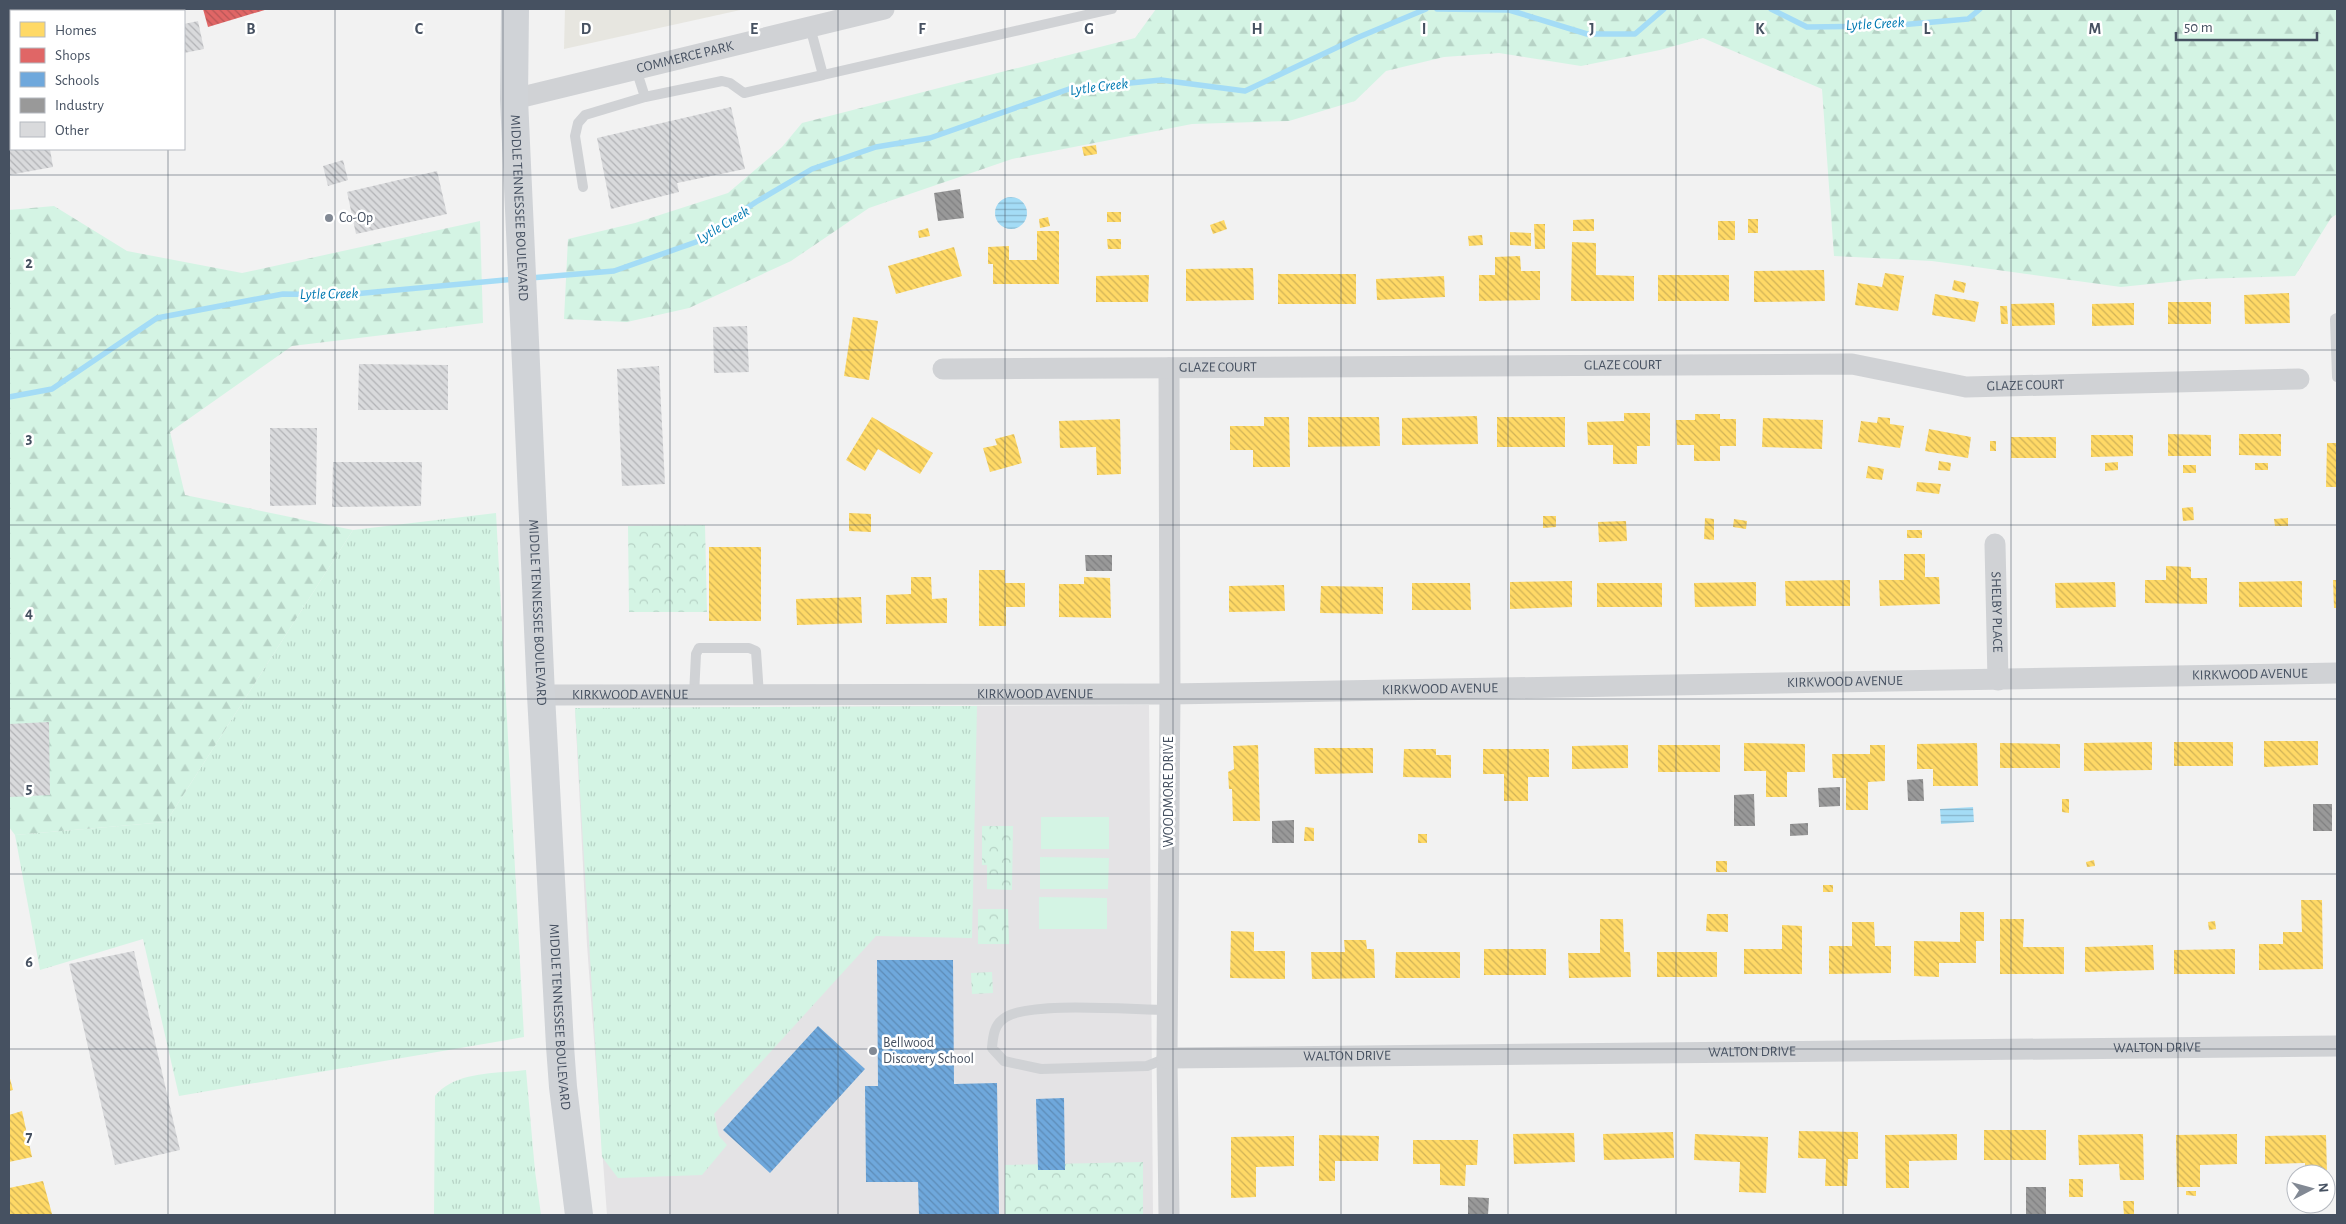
<svg xmlns="http://www.w3.org/2000/svg" width="2346" height="1224" viewBox="0 0 2346 1224" font-family="'Alegreya Sans',sans-serif">
  <style>
    .commercial { fill: #e7e6e0 }
    .education { fill: #e4e3e5 }
    .grass { fill: url(#grass-tufts) }
    .forest { fill: url(#forest-firs) }
    .park { fill: url(#park-crowns) }
    .pitch { fill: #d4f4e4 }
    .water { fill: url(#water-rules) }
    .homes { fill: url(#homes-back-hatch) }
    .shops { fill: url(#shops-back-hatch) }
    .schools { fill: url(#schools-back-hatch) }
    .industry { fill: url(#industry-back-hatch) }
    .lines { fill: none; stroke-linecap: round; stroke-linejoin: round }
    .stream { stroke: #a4dcf6; stroke-width: 5.5 }
    .building { fill: url(#building-back-hatch) }
    .lane { stroke: #d0d2d5; stroke-width: 10 }
    .street { stroke: #d0d2d5; stroke-width: 21 }
    .secondary { stroke: #d0d3d7; stroke-width: 28 }
    .grid { fill: none; stroke: #465161; stroke-width: 1; stroke-opacity: 0.55 }
    .poi-dot { fill: #828994; stroke: #fff; stroke-width: 2 }
    .labels { text-anchor: middle; dominant-baseline: central; stroke-width: 5; stroke-linejoin: round; paint-order: stroke }
    .street-label { font-size: 14px; fill: #465161; stroke: #fff }
    .poi-label { font-size: 14px; fill: #465161; stroke: #fff; text-anchor: start }
    .water-label { font-size: 15px; font-style: italic; fill: #0179b2; stroke: #fff }
    .grid-label { font-size: 16px; text-anchor: middle; font-weight: bold; fill: #465161; stroke: #fff; stroke-width: 5; stroke-linejoin: round; paint-order: stroke }
  </style>
  <defs>
    <pattern id="grass-tufts" width="24" height="20" patternUnits="userSpaceOnUse" patternTransform="scale(1.25)"><rect width="24" height="20" fill="#d4f4e4"/><path d="M3 7l-1-3M5 7V3M7 7l1-3M15 17l-1-3M17 17v-4M19 17l1-3" fill="none" stroke="#b7d3c6"/></pattern>
    <pattern id="forest-firs" width="22" height="20" patternUnits="userSpaceOnUse" patternTransform="scale(1.25)"><rect width="22" height="20" fill="#d4f4e4"/><path d="M5 1l3.5 6h-7zM16 11l3.5 6h-7z" fill="#b7d3c6"/></pattern>
    <pattern id="park-crowns" width="20" height="18" patternUnits="userSpaceOnUse" patternTransform="scale(1.25)"><rect width="20" height="18" fill="#d4f4e4"/><path d="M2 6a3 3 0 1 1 6 0M12 15a3 3 0 1 1 6 0" fill="none" stroke="#b7d3c6"/></pattern>
    <pattern id="water-rules" width="6" height="5" patternUnits="userSpaceOnUse" patternTransform="scale(1.25)"><rect width="6" height="5" fill="#a4dcf6"/><path d="M0 2.5h6" fill="none" stroke="#87b5cb"/></pattern>
    <pattern id="homes-back-hatch" width="6" height="6" patternUnits="userSpaceOnUse" patternTransform="scale(1.25)"><rect width="6" height="6" fill="#ffd966"/><path d="M-1 5l2 2M0 0l6 6M5-1l2 2" fill="none" stroke="#d0b257"/></pattern>
    <pattern id="shops-back-hatch" width="6" height="6" patternUnits="userSpaceOnUse" patternTransform="scale(1.25)"><rect width="6" height="6" fill="#e06666"/><path d="M-1 5l2 2M0 0l6 6M5-1l2 2" fill="none" stroke="#b75657"/></pattern>
    <pattern id="schools-back-hatch" width="6" height="6" patternUnits="userSpaceOnUse" patternTransform="scale(1.25)"><rect width="6" height="6" fill="#6fa8dc"/><path d="M-1 5l2 2M0 0l6 6M5-1l2 2" fill="none" stroke="#5d8bb6"/></pattern>
    <pattern id="industry-back-hatch" width="6" height="6" patternUnits="userSpaceOnUse" patternTransform="scale(1.25)"><rect width="6" height="6" fill="#999"/><path d="M-1 5l2 2M0 0l6 6M5-1l2 2" fill="none" stroke="#7f7f80"/></pattern>
    <pattern id="building-back-hatch" width="6" height="6" patternUnits="userSpaceOnUse" patternTransform="scale(1.25)"><rect width="6" height="6" fill="#d9dadc"/><path d="M-1 5l2 2M0 0l6 6M5-1l2 2" fill="none" stroke="#b2b3b6"/></pattern>
  </defs>
  <rect width="100%" height="100%" fill="#f2f2f2"/>
  <path class="commercial" d="M565 9H745L564 49Z"/>
  <path class="education" d="M1149 705 1153 1215H607L587 945 575 708Z"/>
  <path class="grass" d="M496 513 524 1037 179 1096 143 939 40 970 15 835 166 822 353 530Z
    M977 706 972 938 876 936 714 1114 719 1136 727 1145 702 1175 618 1178 602 1157 575 708Z
    M526 1070 535 1171 541 1215H434L435 1096C455 1071 496 1074 526 1070Z"/>
  <path class="forest" d="M1156 9H2337V214L2331 218 2295 276 2198 279 2121 287 1932 261 1834 256 1822 89 1703 38 1660 50 1581 66 1499 53 1444 57 1386 71 1355 101 1289 121 1192 124 1012 159 869 208 791 261 689 308 627 322 564 319 568 239 635 223 728 193 782 147 802 123 1135 38Z
    M54 206 127 251 242 273 480 221 483 323 292 346 170 432 185 495 353 530 166 822 15 835 9 827V210Z"/>
  <path class="park" d="M705 525 707 612H629L628 526Z
    M982 826H1013L1012 890 987 889V865H982Z
    M978 909H1008L1009 944H978Z
    M992 972 993 993 972 994 971 973Z
    M1143 1162V1215H1005V1165Z"/>
  <path class="pitch" d="M1041 817H1109V849H1041Z
    M1040 857 1109 858 1108 889H1040Z
    M1039 897 1107 898V929H1039Z"/>
  <path class="water" d="M995 213a16 16 0 1 1 32 0a16 16 0 1 1-32 0Z
    M1973 807 1974 822 1941 824 1940 809Z"/>
  <path class="homes" d="M1096 145 1097 154 1084 156 1082 147Z
    M1107 212H1121V222H1107Z
    M1048 217 1050 226 1040 228 1039 219Z
    M1594 219V231H1573V220Z
    M1748 219H1758V233H1748Z
    M1224 220 1227 229 1213 234 1210 225Z
    M1718 221H1735V240H1718Z
    M1534 224H1545V249H1535Z
    M928 228 930 236 919 238 918 231Z
    M1037 231H1059V284H993V264H988V247L1009 246V260H1037Z
    M1510 232 1531 233V246L1510 245Z
    M1482 235 1483 245 1469 246 1468 236Z
    M1107 239H1121V249H1108Z
    M1572 242 1596 243V275L1634 276V301H1571Z
    M954 247 962 276 896 294 888 266Z
    M1520 256 1521 271H1540V300L1479 301V275H1495V257Z
    M1253 268 1254 300 1186 301V269Z
    M1824 270 1825 301 1754 302V271Z
    M1885 273 1904 276 1898 311 1855 305 1858 283 1882 287Z
    M1278 274H1356V304H1278Z
    M1149 275 1148 302H1096V276Z
    M1658 275H1729V301H1658Z
    M1444 276 1445 297 1377 300 1376 279Z
    M1954 280 1966 283 1964 293 1952 290Z
    M2289 293 2290 323 2245 324 2244 295Z
    M1935 294 1979 302 1975 322 1932 315Z
    M2168 302H2211V324H2168Z
    M2054 303 2055 325 2012 326 2011 304Z
    M2134 303V325L2092 326V304Z
    M2000 306H2007L2008 324H2001Z
    M853 317 878 321 869 380 844 376Z
    M1624 413H1650V446H1637V464H1613V445H1588L1587 422 1624 421Z
    M1695 414H1720V419H1736V446H1720V461H1694V445H1677L1676 420H1695Z
    M1477 416 1478 444 1402 445V418Z
    M872 417 933 453 920 474 878 449 865 471 846 460Z
    M1264 417H1289L1290 467H1253V450H1230V426H1264Z
    M1308 417H1379L1380 446 1308 447Z
    M1497 417H1565V447H1497Z
    M1878 417 1890 418V424L1904 426 1900 448 1858 442 1861 421 1877 423Z
    M1763 418 1823 420 1822 449 1762 447Z
    M1120 419 1121 474 1097 475 1096 447 1060 448 1059 421Z
    M1929 429 1971 437 1968 458 1925 451Z
    M1014 434 1022 463 990 472 983 448 997 445 995 439Z
    M2168 434 2211 435V456H2168Z
    M2239 434H2281V456L2239 455Z
    M2091 435H2133V456L2091 457Z
    M2011 437H2056V458H2011Z
    M1990 441H1996V451H1990Z
    M2327 443H2337V487H2326Z
    M1939 461 1951 463 1950 471 1938 470Z
    M2118 462V470L2105 471V463Z
    M2255 463H2268V470H2255Z
    M2183 465H2196V473H2183Z
    M1868 466 1884 469 1882 480 1866 478Z
    M1917 482 1941 484 1939 494 1916 491Z
    M2193 507 2194 520 2183 521 2182 508Z
    M849 513 871 514V532L849 531Z
    M1543 516H1556V527L1543 528Z
    M1705 518 1714 519V540L1704 539Z
    M2288 518V526H2275L2274 519Z
    M1734 519 1747 521 1746 529 1733 527Z
    M1626 521 1627 541 1599 542 1598 522Z
    M1907 530H1922V538H1907Z
    M709 547H761V621H709Z
    M1904 554H1925V577H1939L1940 604 1880 606 1879 580H1904Z
    M2166 566 2191 567V578H2207V604L2145 603V580H2166Z
    M979 570H1005V583H1025V607H1006V626H979Z
    M911 577H931L932 599 947 598V623L886 624V595L911 594Z
    M1084 577 1110 578 1111 618 1059 617V584H1084Z
    M1850 580V606H1786L1785 581Z
    M2333 580H2337V608H2334Z
    M1572 581V607L1510 609V582Z
    M2302 581V607H2239V582Z
    M1756 582V606L1695 607 1694 583Z
    M2115 582 2116 607 2056 608 2055 583Z
    M1412 583H1470L1471 610H1412Z
    M1597 583H1662V607H1597Z
    M1284 585 1285 611 1229 612V586Z
    M1321 586 1383 587V614L1320 613Z
    M861 597 862 623 797 625 796 599Z
    M2264 741H2318V765L2264 767Z
    M2152 742V770L2084 771V743Z
    M2174 742H2233V766H2174Z
    M1744 743 1805 744V772H1787V797H1766V771H1744Z
    M1977 743 1978 786H1933V769H1917V744Z
    M2000 743 2060 744V768H2000Z
    M1258 745 1260 821H1233L1232 789H1229L1228 772 1234 769 1233 746Z
    M1628 745V768L1572 769V746Z
    M1658 745H1720V772H1658Z
    M1870 745H1885V781L1868 782V810H1846V778H1833L1832 754H1870Z
    M1314 748H1373V773L1315 774Z
    M1404 749H1436V755H1451V778L1403 777Z
    M1483 749H1549V777H1528V801H1504V774H1483Z
    M2062 799H2069V813L2062 812Z
    M1305 827 1314 828V841H1304Z
    M1418 834H1427V843H1418Z
    M2094 860 2095 866 2087 867 2086 862Z
    M1716 861H1727V872H1716Z
    M1823 885H1833V892H1823Z
    M2301 900H2322L2323 969 2259 970V944H2283V932H2302Z
    M1960 912H1984V941H1976V963H1939V977L1914 976V941L1960 942Z
    M1707 914H1728V932L1706 931Z
    M1600 919H1623L1624 952H1630L1631 977 1569 978 1568 953H1600Z
    M2000 919H2024L2023 947H2064V974H2000Z
    M2215 921 2216 929 2209 930 2208 922Z
    M1852 922H1874L1875 946H1891V973L1829 974V946H1852Z
    M1782 925 1802 926V974H1744V949H1782Z
    M1231 931 1254 932V951H1285V979L1230 978Z
    M1344 940H1366L1367 949H1374L1375 978 1312 979 1311 952H1345Z
    M2153 945 2154 970 2085 972V947Z
    M1484 949H1546V975H1484Z
    M2235 949V974H2174V950Z
    M1396 952H1460V978H1395Z
    M1657 952H1717V977H1657Z
    M9 1075 13 1090 9 1091Z
    M22 1111 32 1157 9 1162V1115Z
    M1984 1130H2046V1160H1984Z
    M1799 1131 1858 1132V1159H1848L1847 1186H1825L1826 1159 1798 1158Z
    M1673 1132 1674 1158 1604 1160 1603 1134Z
    M1574 1133 1575 1162 1514 1164 1513 1134Z
    M1695 1134 1768 1137 1766 1193 1739 1192 1740 1162 1694 1160Z
    M1957 1134V1160L1909 1161V1188H1886L1885 1135Z
    M2143 1134 2144 1180H2120L2119 1164 2079 1165 2078 1135Z
    M2237 1134V1164L2200 1165V1187H2177L2176 1135Z
    M1319 1135 1379 1136 1378 1161H1335V1181H1319Z
    M2326 1135 2327 1174H2306L2305 1163 2265 1164V1136Z
    M1294 1136V1166L1256 1167V1197L1231 1198V1137Z
    M1413 1140H1478L1477 1165H1466L1465 1186 1440 1185V1164H1413Z
    M2069 1179H2083V1197H2069Z
    M43 1181 52 1214 9 1215V1188Z
    M2186 1191H2196V1196L2186 1195Z
    M2123 1201H2134V1215H2124Z"/>
  <path class="shops" d="M203 9H268L208 27Z"/>
  <path class="schools" d="M877 960H953L954 1084 997 1083 999 1215H919L918 1182H866L865 1086H878Z
    M818 1026 865 1069 770 1173 723 1130Z
    M1064 1098 1065 1170H1038L1036 1099Z"/>
  <path class="industry" d="M960 189 964 218 938 221 934 193Z
    M1085 555H1112V571H1086Z
    M1923 779 1924 801H1908L1907 780Z
    M1840 787V806L1819 807 1818 788Z
    M1754 794 1755 826H1734V795Z
    M2313 804H2332V831H2313Z
    M1294 820V843H1272V821Z
    M1808 823V835L1790 836V824Z
    M2026 1187H2046V1214H2026Z
    M1468 1197 1489 1198 1488 1215H1468Z"/>
  <g class="lines">
    <path class="stream" d="M1437 9 1509 10 1587 34H1635L1664 9
      M1771 9 1807 27 1888 26 1968 19 1980 9
      M530 278 614 271 696 242 756 202 812 169 876 147 930 138 1069 89 1161 80 1245 91 1359 37 1426 9
      M9 397 52 389 157 318 283 294 343 295 516 279"/>
  </g>
  <path class="building" d="M198 21 204 49 184 53V24Z
    M731 107 745 169 677 183 679 192 611 209 597 138Z
    M9 125H11V149H50L53 167 9 175Z
    M343 160 348 180 328 186 323 166Z
    M437 171 447 214 356 234 347 192Z
    M747 326 749 372 714 373 713 327Z
    M359 364 448 365V410H358Z
    M659 366 665 484 622 486 617 369Z
    M270 428H317L316 505 270 506Z
    M333 462H422L421 506 332 507Z
    M49 722 50 795 10 797 9 724Z
    M134 951 180 1150 115 1165 69 964Z"/>
  <g class="lines">
    <path class="lane" d="M810 27 823 75 1112 9
      M636 69 645 97 722 81 730 83 744 93 823 75
      M583 187 575 136 578 123 585 115 645 97
      M2337 318 2335 319 2337 377
      M694 695 696 654 699 648H749L756 651 759 695
      M1167 1058 1147 1066 1041 1069 1004 1061 992 1048C993 1036 994 1024 1006 1017 1032 1001 1133 1010 1168 1010"/>
    <g class="street">
      <path id="s1" d="M514 99 884 9"/>
      <path d="M1169 368 1170 694 1167 1058 1169 1215"/>
      <path id="s2" d="M943 369 1852 364 1966 387 2299 379"/>
      <path id="s3" d="M1995 544 1998 680"/>
      <path id="s4" d="M541 695 1170 694 2337 673"/>
      <path id="s5" d="M1167 1058 2337 1046"/>
    </g>
    <path class="secondary" id="s6" d="M515 9 514 99 541 695 560 1046 563 1087 579 1215"/>
  </g>
  <path class="grid" d="M168 9V11M335 9V1215M503 9V1215M670 9V1215M838 9V1215M1005 9V1215M1173 9V1215M1341 9V1215M1508 9V1215M1676 9V1215M1843 9V1215M2011 9V1215M2178 9V1215M168 149V1215M9 175H2337M9 350H2337M9 525H2337M9 699H2337M9 874H2337M9 1049H2337"/>
  <g class="poi-dot">
    <circle cx="329" cy="218" r="5"/>
    <circle cx="873" cy="1051" r="5"/>
  </g>
  <g class="labels">
    <g class="street-label">
      <text stroke="none"><textPath href="#s1" startOffset="176">COMMERCE PARK</textPath></text>
      <text stroke="none"><textPath href="#s6" startOffset="199">MIDDLE TENNESSEE BOULEVARD</textPath></text>
      <text stroke="none"><textPath href="#s2" startOffset="680">GLAZE COURT</textPath></text>
      <text stroke="none"><textPath href="#s2" startOffset="275">GLAZE COURT</textPath></text>
      <text stroke="none"><textPath href="#s2" startOffset="1085">GLAZE COURT</textPath></text>
      <text stroke="none"><textPath href="#s3" startOffset="68">SHELBY PLACE</textPath></text>
      <text stroke="none"><textPath href="#s6" startOffset="604">MIDDLE TENNESSEE BOULEVARD</textPath></text>
      <text stroke="none"><textPath href="#s4" startOffset="1709">KIRKWOOD AVENUE</textPath></text>
      <text stroke="none"><textPath href="#s4" startOffset="1304">KIRKWOOD AVENUE</textPath></text>
      <text stroke="none"><textPath href="#s4" startOffset="899">KIRKWOOD AVENUE</textPath></text>
      <text stroke="none"><textPath href="#s4" startOffset="494">KIRKWOOD AVENUE</textPath></text>
      <text stroke="none"><textPath href="#s4" startOffset="89">KIRKWOOD AVENUE</textPath></text>
      <text transform="translate(1169 792) rotate(-90)">WOODMORE DRIVE</text>
      <text stroke="none"><textPath href="#s6" startOffset="1009">MIDDLE TENNESSEE BOULEVARD</textPath></text>
      <text stroke="none"><textPath href="#s5" startOffset="990">WALTON DRIVE</textPath></text>
      <text stroke="none"><textPath href="#s5" startOffset="585">WALTON DRIVE</textPath></text>
      <text stroke="none"><textPath href="#s5" startOffset="180">WALTON DRIVE</textPath></text>
    </g>
    <g class="poi-label">
      <text x="339" y="218">Co-Op</text>
      <text x="883" y="1043">Bellwood<tspan x="883" dy="16">Discovery School</tspan></text>
    </g>
    <g class="water-label">
      <text transform="translate(1875 24) rotate(-3)">Lytle Creek</text>
      <text transform="translate(1099 87) rotate(-7)">Lytle Creek</text>
      <text transform="translate(723 225) rotate(-31)">Lytle Creek</text>
      <text transform="translate(329 294) rotate(-1)">Lytle Creek</text>
    </g>
  </g>
  <g class="grid-label">
    <text x="251" y="34">B</text>
    <text x="419" y="34">C</text>
    <text x="586" y="34">D</text>
    <text x="754" y="34">E</text>
    <text x="922" y="34">F</text>
    <text x="1089" y="34">G</text>
    <text x="1257" y="34">H</text>
    <text x="1424" y="34">I</text>
    <text x="1592" y="34">J</text>
    <text x="1760" y="34">K</text>
    <text x="1927" y="34">L</text>
    <text x="2095" y="34">M</text>
    <text x="29" y="268">2</text>
    <text x="29" y="443">3</text>
    <text x="29" y="618">4</text>
    <text x="29" y="793">5</text>
    <text x="29" y="967">6</text>
    <text x="29" y="1142">7</text>
  </g>
  <rect width="2346" height="1224" fill="none" stroke="#465161" stroke-width="20"/>
  <rect x="10" y="10" width="175" height="140" fill="#ffffff" stroke="#b5b9c0"/>
  <rect x="20" y="22" width="25" height="15" fill="#ffd966" stroke="#b5b9c0"/>
  <text x="55" y="35" font-size="15" fill="#465161">Homes</text>
  <rect x="20" y="48" width="25" height="15" fill="#e06666" stroke="#b5b9c0"/>
  <text x="55" y="60" font-size="15" fill="#465161">Shops</text>
  <rect x="20" y="72" width="25" height="15" fill="#6fa8dc" stroke="#b5b9c0"/>
  <text x="55" y="85" font-size="15" fill="#465161">Schools</text>
  <rect x="20" y="98" width="25" height="15" fill="#999999" stroke="#b5b9c0"/>
  <text x="55" y="110" font-size="15" fill="#465161">Industry</text>
  <rect x="20" y="122" width="25" height="15" fill="#d9dadc" stroke="#b5b9c0"/>
  <text x="55" y="135" font-size="15" fill="#465161">Other</text>
  <g transform="translate(2311 1189) rotate(84)"><circle r="24" fill="#ffffff" stroke="#b5b9c0"/>
  <path d="M0-4L9 19L0 12L-9 19Z" fill="#828994"/>
  <text y="-8" font-size="14" font-weight="bold" text-anchor="middle" fill="#465161">N</text>
  </g>
  <path d="M2176 32v8h141v-8" fill="none" stroke="#465161" stroke-width="2.5"/>
  <text x="2184" y="32" font-size="15" fill="#465161" stroke="#ffffff" stroke-width="4" paint-order="stroke">50 m</text>
</svg>
